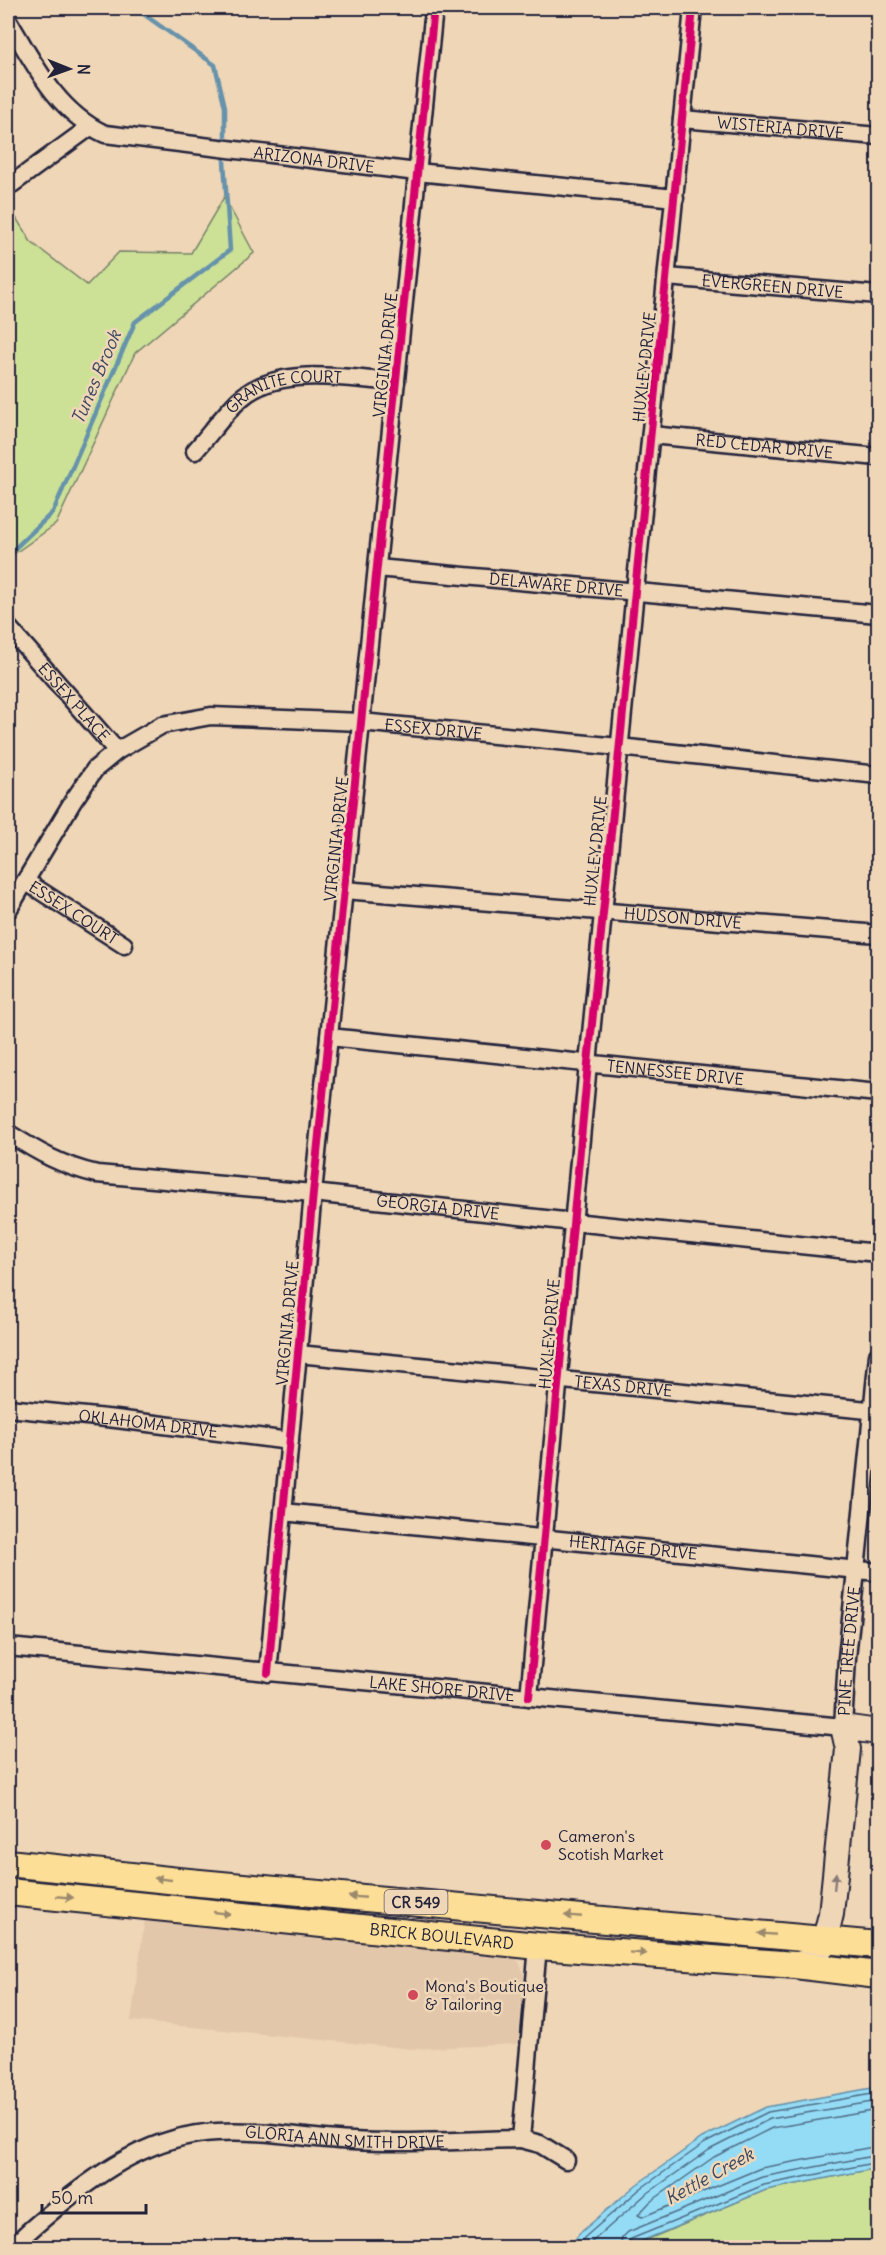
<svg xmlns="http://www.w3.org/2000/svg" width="886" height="2255" viewBox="0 0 886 2255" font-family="Delius,sans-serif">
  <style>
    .built { fill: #e3c7aa }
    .green { fill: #cce196; stroke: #778268; stroke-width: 1.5 }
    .water { fill: #94dcf6; stroke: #6692ab; stroke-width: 1.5 }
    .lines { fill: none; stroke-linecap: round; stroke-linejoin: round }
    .shore { stroke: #506c86; stroke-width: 1.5 }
    .stream { stroke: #6692ab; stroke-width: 4.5 }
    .street-casing { stroke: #22223b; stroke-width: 21 }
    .secondary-casing { stroke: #22223b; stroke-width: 28 }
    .primary-casing { stroke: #22223b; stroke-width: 30 }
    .street { stroke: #efd6b7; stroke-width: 16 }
    .secondary { stroke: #efd6b7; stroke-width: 24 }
    .primary { stroke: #fdde96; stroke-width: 26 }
    .cycleway-casing { stroke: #efd6b7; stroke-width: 11 }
    .cycleway { stroke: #d6006c; stroke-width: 8 }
    .oneway { fill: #9a896d }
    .oneway2 { fill: #887c79 }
    .poi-dot { fill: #d1495b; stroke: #efd6b7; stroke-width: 2 }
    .labels { text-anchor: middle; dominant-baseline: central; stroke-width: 5; stroke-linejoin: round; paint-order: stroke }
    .shield { fill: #efd6b7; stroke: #605860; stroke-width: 1.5 }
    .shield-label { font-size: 15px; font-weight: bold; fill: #22223b }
    .street-label { font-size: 16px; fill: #22223b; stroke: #efd6b7 }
    .poi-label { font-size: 16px; fill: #22223b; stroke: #efd6b7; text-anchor: start }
    .water-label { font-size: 18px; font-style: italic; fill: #394760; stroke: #efd6b7 }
  </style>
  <rect width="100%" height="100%" fill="#efd6b7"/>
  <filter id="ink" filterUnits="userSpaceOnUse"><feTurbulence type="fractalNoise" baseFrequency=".0167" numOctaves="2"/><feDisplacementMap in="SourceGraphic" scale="12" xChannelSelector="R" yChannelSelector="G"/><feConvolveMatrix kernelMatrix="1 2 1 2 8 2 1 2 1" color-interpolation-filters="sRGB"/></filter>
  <g filter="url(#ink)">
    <path class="built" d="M145 1917 512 1954 519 1962 524 1974 518 2044 413 2049 131 2021Z"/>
    <path class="green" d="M224 197 254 253 135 353 56 524 8 558V205L31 242 87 285 119 252 191 253Z
      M878 2168V2247L627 2248 766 2190Z"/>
    <path class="water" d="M878 2087V2168L766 2190 627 2247H569L580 2233 636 2185 702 2138 766 2107Z"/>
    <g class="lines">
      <path class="shore" d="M878 2110 772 2128 714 2157 650 2202 638 2215 642 2217 761 2168 878 2146
        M576 2248 585 2237 640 2189 705 2143 768 2112 878 2093
        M585 2248 645 2195 709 2150 770 2119 878 2101
        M620 2248 622 2238 628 2232 762 2177 878 2155
        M627 2248 628 2243 631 2239 764 2185 878 2162"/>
      <path class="stream" d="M135 8 215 65 225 107V138
        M8 555 53 512 135 322 230 250 224 161"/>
      <defs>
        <g id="street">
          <path id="s1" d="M8 20C34 64 57 112 105 134L417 172 675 198"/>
          <path id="s2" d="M682 119 878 136"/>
          <path d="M12 184 90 127"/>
          <path id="s3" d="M667 277 878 295"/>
          <path id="s4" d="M651 435 878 457"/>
          <path id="s5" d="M195 451C210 434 224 414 240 399 279 364 347 379 396 382"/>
          <path id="s6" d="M377 568 878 614"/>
          <path id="s7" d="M8 627 117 751"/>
          <path id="s8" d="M25 881 124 945"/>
          <path id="s9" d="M344 890 878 934"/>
          <path id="s10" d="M8 910 73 801 95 769 117 751 162 725 211 716 361 722 619 747 878 775"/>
          <path id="s11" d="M329 1037 878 1093"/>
          <path id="s12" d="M8 1133C38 1152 62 1166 97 1174L313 1193 573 1222 878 1253"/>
          <path id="s13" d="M298 1354 878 1411"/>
          <path id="s14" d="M8 1408 116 1419 290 1441"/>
          <path id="s15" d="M283 1512 878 1572"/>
          <path id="s16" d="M8 1647 843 1727 847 1658 878 1355"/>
          <path d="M268 1673 313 1193 434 8"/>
          <path d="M529 1697 588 1064 693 8"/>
          <path d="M521 2139 540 2144 566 2160"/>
          <path id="s17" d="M12 2248C25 2233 41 2221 56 2208 103 2169 154 2135 217 2132 262 2129 308 2139 353 2141 409 2144 465 2140 521 2139L538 1946"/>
        </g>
        <path id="secondary" d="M795 1965 815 1959 825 1939 831 1914 848 1749 843 1727 878 1732"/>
        <g id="primary">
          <path d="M8 1863 178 1881 878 1945"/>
          <path id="s18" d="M8 1892 538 1946 795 1965 878 1975"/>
        </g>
      </defs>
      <use href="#street" class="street-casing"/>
      <use href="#secondary" class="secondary-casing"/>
      <use href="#primary" class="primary-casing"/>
      <use href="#street" class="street"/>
      <use href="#secondary" class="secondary"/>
      <use href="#primary" class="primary"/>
      <defs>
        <path id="cycleway" d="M268 1673 313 1193 434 8
          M529 1697 588 1064 693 8"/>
      </defs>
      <use href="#cycleway" class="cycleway-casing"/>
      <use href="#cycleway" class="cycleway"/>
    </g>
    <defs><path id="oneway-solid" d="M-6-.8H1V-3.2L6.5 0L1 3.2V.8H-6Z" transform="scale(1.5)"/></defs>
    <g class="oneway">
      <use href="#oneway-solid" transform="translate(163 1879) rotate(-174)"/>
      <use href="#oneway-solid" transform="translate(65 1897) rotate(5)"/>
      <use href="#oneway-solid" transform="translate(357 1897) rotate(-175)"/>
      <use href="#oneway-solid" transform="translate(222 1913) rotate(6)"/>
      <use href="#oneway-solid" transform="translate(573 1916) rotate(-175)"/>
      <use href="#oneway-solid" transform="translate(767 1934) rotate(-175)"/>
      <use href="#oneway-solid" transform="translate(638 1953) rotate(4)"/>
    </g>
    <use class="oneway2" href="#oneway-solid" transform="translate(835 1881) rotate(-84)"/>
  </g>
  <g class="poi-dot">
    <circle cx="546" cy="1845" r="6"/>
    <circle cx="413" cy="1995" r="6"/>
  </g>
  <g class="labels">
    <rect class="shield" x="384.5" y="1890" width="63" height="24" rx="4.5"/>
    <g class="shield-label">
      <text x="416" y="1902">CR 549</text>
    </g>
    <g class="street-label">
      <text stroke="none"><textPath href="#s2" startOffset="99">WISTERIA DRIVE</textPath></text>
      <text stroke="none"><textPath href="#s1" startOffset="363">ARIZONA DRIVE</textPath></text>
      <text stroke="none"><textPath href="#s3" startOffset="106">EVERGREEN DRIVE</textPath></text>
      <text transform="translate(385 355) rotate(-84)">VIRGINIA DRIVE</text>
      <text transform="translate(644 367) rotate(-84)">HUXLEY DRIVE</text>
      <text stroke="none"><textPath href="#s5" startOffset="114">GRANITE COURT</textPath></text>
      <text stroke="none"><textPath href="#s4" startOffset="114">RED CEDAR DRIVE</textPath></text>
      <text stroke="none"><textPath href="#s6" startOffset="180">DELAWARE DRIVE</textPath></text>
      <text stroke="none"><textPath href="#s7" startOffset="100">ESSEX PLACE</textPath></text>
      <text stroke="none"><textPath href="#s10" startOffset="519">ESSEX DRIVE</textPath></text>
      <text transform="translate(336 839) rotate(-84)">VIRGINIA DRIVE</text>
      <text transform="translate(595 851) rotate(-84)">HUXLEY DRIVE</text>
      <text stroke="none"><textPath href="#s8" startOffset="58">ESSEX COURT</textPath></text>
      <text stroke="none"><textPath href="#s9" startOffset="340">HUDSON DRIVE</textPath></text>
      <text stroke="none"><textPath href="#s11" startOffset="348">TENNESSEE DRIVE</textPath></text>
      <text stroke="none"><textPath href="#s12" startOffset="441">GEORGIA DRIVE</textPath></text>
      <text transform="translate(287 1323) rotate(-85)">VIRGINIA DRIVE</text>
      <text transform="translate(549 1334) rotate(-85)">HUXLEY DRIVE</text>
      <text stroke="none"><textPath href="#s13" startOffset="327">TEXAS DRIVE</textPath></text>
      <text stroke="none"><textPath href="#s14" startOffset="141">OKLAHOMA DRIVE</textPath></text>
      <text stroke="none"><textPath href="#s15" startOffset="352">HERITAGE DRIVE</textPath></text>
      <text stroke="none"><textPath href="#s16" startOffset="915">PINE TREE DRIVE</textPath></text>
      <text stroke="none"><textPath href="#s16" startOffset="436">LAKE SHORE DRIVE</textPath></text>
      <text stroke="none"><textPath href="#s18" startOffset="436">BRICK BOULEVARD</textPath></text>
      <text stroke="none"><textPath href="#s17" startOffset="369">GLORIA ANN SMITH DRIVE</textPath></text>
    </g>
    <g class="poi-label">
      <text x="558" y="1836">Cameron's<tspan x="558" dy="18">Scotish Market</tspan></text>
      <text x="425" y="1986">Mona's Boutique<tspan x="425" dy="18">&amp; Tailoring</tspan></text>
    </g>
    <g class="water-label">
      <text transform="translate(96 377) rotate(-67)">Tunes Brook</text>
      <text transform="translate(709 2176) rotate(-29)">Kettle Creek</text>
    </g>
  </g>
  <rect width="886" height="2255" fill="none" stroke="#efd6b7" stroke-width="30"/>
  <rect x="15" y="15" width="856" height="2225" fill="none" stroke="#22223b" stroke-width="2" filter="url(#ink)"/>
  <g transform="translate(69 69) rotate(91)" stroke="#efd6b7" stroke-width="4.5" paint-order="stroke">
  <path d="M0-4.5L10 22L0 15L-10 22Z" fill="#22223b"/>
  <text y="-9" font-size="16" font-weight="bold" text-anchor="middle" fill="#22223b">N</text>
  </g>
  <path d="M42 2204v9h104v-9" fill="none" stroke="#22223b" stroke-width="3"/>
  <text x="51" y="2204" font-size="18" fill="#22223b" stroke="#efd6b7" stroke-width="4.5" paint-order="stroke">50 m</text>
</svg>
